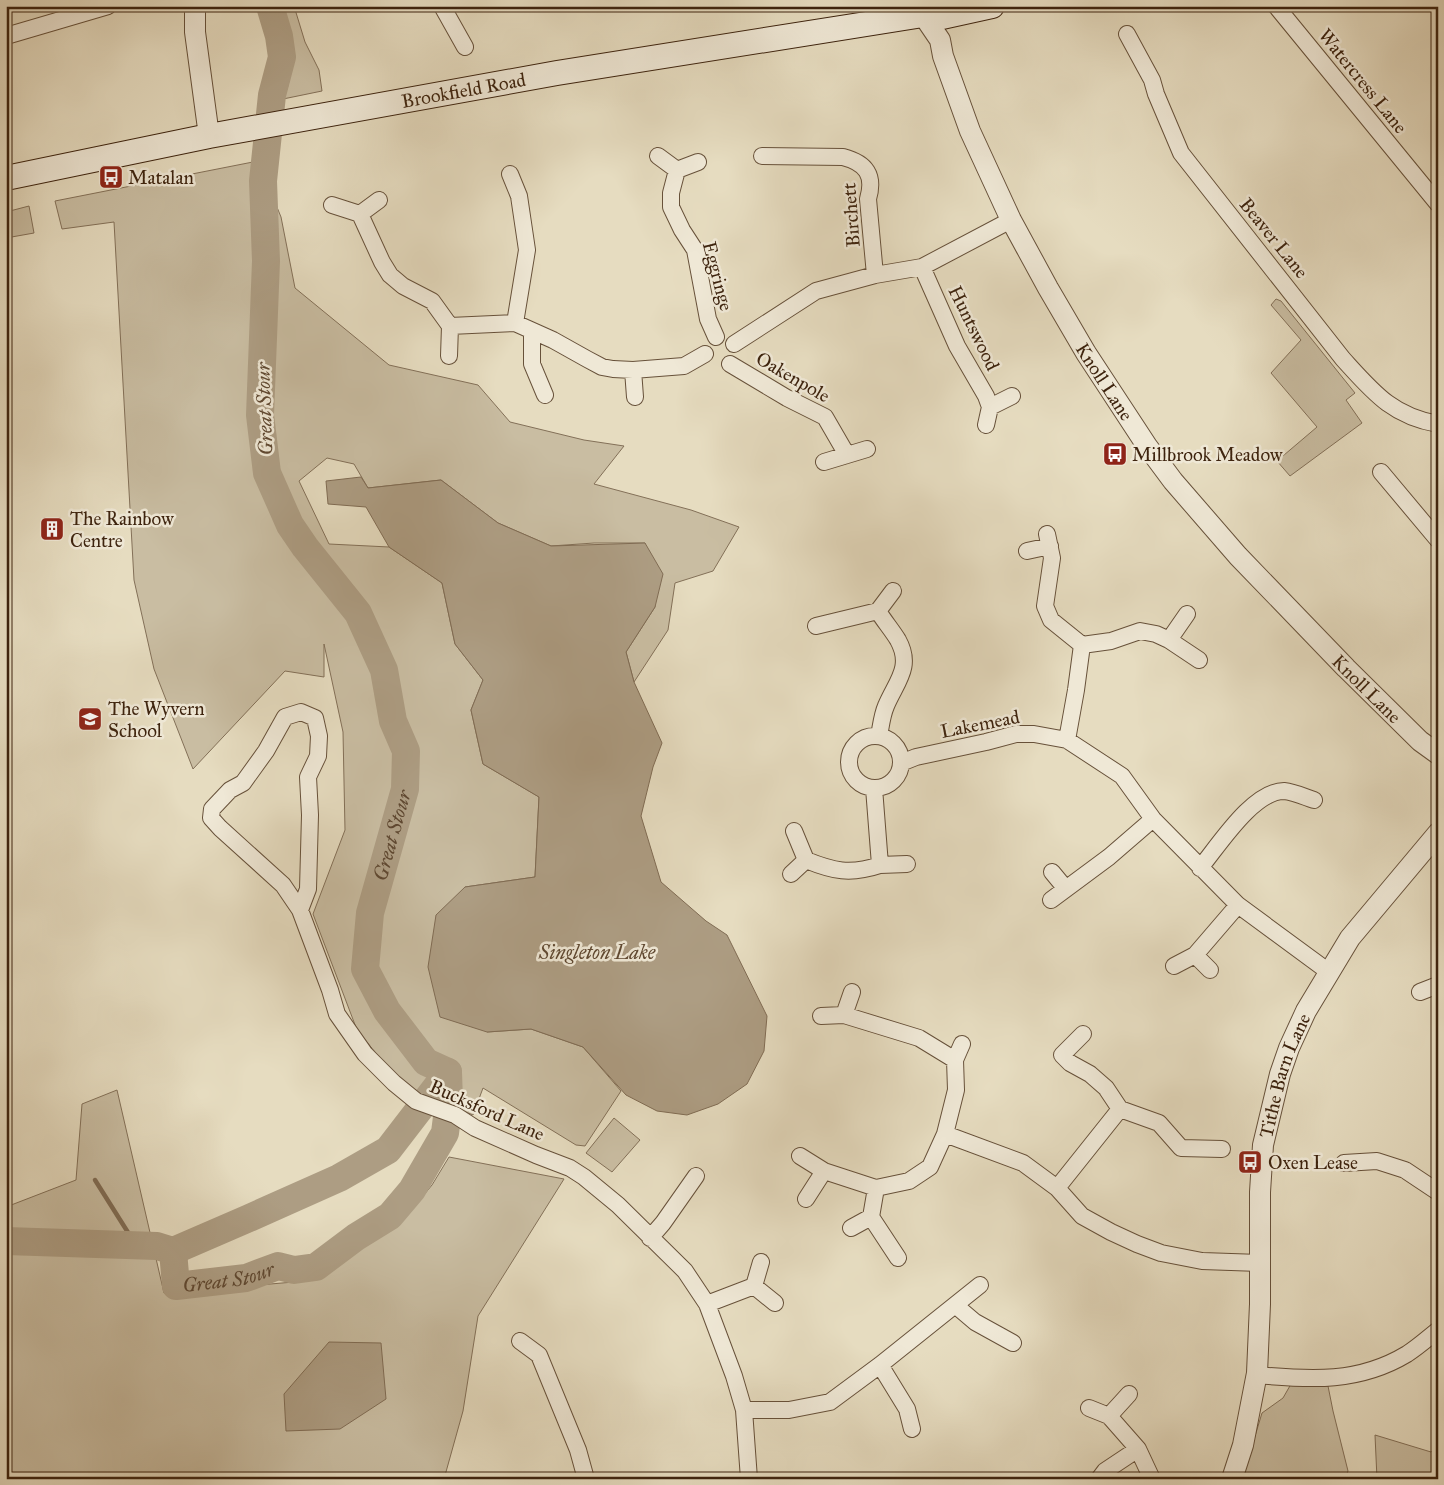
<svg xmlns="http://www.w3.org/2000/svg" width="1444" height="1485" viewBox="0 0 1444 1485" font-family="'IM FELL Great Primer',serif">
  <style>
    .green { fill: #c9bda2; stroke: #837058 }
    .water { fill: #ad9d83; stroke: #806c54 }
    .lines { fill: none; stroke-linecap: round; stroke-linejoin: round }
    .stream { stroke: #806c54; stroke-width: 4.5 }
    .river { stroke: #ad9d83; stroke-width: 28 }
    .minor-casing { stroke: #67513a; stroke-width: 18 }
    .tertiary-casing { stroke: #67513a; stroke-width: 22 }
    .secondary-casing { stroke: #3d230e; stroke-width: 26 }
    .minor { stroke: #efe8d6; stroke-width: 16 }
    .tertiary { stroke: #efe8d6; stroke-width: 20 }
    .secondary { stroke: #efe8d6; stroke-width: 24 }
    .labels { text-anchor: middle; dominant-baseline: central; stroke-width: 5; stroke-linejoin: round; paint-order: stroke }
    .street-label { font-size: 19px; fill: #3d230e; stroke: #efe8d6 }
    .poi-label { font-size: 19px; fill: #3d230e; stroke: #efe8d6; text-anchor: start }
    .water-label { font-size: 20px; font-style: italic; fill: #5f4831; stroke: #efe8d6 }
  </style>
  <rect width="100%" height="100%" fill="#e6dcc0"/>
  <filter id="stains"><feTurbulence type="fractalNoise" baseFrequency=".004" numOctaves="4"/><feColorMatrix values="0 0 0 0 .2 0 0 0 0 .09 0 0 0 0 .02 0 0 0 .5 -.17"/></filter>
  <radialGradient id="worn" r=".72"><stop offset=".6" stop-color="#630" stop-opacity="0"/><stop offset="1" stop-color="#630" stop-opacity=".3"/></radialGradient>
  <path class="green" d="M277 6H294L305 42 319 70 322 91 283 99C298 67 288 37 277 6Z
    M258 161 281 217 295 288 389 365 478 385 510 422 584 440 624 446 594 484 691 510 739 527 713 571 675 583 668 630 634 682 626 652 655 607 645 543H594L551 546 498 523 441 480 368 488 354 464 327 458 299 481 329 544 389 547 442 583 455 644 483 680 471 710 483 764 539 797 535 877 465 887 487 1032 531 1029 583 1047 621 1091 585 1146 576 1145 483 1088 473 1115 402 1085 357 1030 313 914 345 830 343 732 324 644V677L285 671 193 769 154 669 134 580 114 222 62 229 55 201Z
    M29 206 34 233 6 238V212Z
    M1276 299 1281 301 1355 393 1346 400 1362 423 1290 476 1277 461 1317 427 1271 373 1301 340 1271 305Z
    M117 1090 164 1293 294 1282 324 1275 340 1259 400 1224 432 1185 449 1157 564 1179 478 1316 463 1411 444 1479H6V1207L76 1180 82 1104Z
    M614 1118 640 1140 612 1172 586 1153Z
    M1291 1384 1328 1386 1333 1411 1348 1471 1345 1479H1242L1262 1413 1283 1398Z
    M1375 1435 1431 1452 1438 1446V1479H1377Z"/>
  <path class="water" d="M361 477 368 488 441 480 498 523 551 546 645 543 663 574 655 607 626 652 634 682 662 743 653 767 641 816 661 882 706 921 727 935 767 1016 764 1051 747 1084 718 1104 687 1115 657 1111 626 1095 583 1047 531 1029 487 1032 440 1017 428 967 436 915 465 887 535 877 539 797 483 764 471 710 483 680 455 644 442 583 389 547 366 507 328 504 326 481Z
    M329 1342 381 1343 386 1399 340 1429 286 1431 284 1394Z"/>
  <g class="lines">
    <path class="stream" d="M95 1180 134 1242 157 1246"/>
    <g class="river">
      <path id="s1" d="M6 1241 157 1246 173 1251 176 1286 246 1278 278 1266 294 1270 316 1267 356 1237 390 1216 412 1190 445 1133 449 1101 448 1072 426 1062 387 1011 365 969 370 913 405 789 406 751 393 721 384 670 358 613 305 547 290 525 267 473 260 415 266 261 263 181 272 95 282 57 279 36 270 6"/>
      <path d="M173 1251 247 1219 339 1178 388 1150 448 1072"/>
    </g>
    <defs>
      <path id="minor" d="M442 6 465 47
        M1276 6 1438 204
        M1127 34 1152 80 1156 94 1181 153 1343 359C1373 392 1392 416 1438 424
        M6 36 108 6
        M658 156 677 170 698 162
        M762 156 843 157C866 163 875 175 868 199L875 275
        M677 170 671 193V207L682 230 695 250 708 319 716 337
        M510 174 519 196 527 250 515 323
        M332 205 360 214 379 200
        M360 214 382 262 390 275 403 286 432 301 450 326
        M922 267 957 346 986 396 990 407 986 425
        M450 326 515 323 553 340 587 359 602 367 613 369 633 370 684 366 705 354
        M532 331V364L545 395
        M734 344 816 291 875 275 922 267 1011 220
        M449 356 450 326
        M730 364 787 398 825 417 847 455
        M633 370 635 397
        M990 407 1012 396
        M824 462 867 449
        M1381 472 1438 540
        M1047 534 1052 558 1045 606 1051 620 1082 645 1076 690 1067 740
        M1027 551 1050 546
        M878 611 893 591
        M816 626 878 611C884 621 892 630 898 640 913 667 896 682 886 706 882 715 881 726 879 736
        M1169 640 1187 614
        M1082 645 1111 641 1140 631 1156 634 1169 640 1199 660
        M849 762a26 26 0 1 1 52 0a26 26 0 1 1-52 0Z
        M901 763 916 757 986 742 1016 734H1034L1067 740 1122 776 1153 819 1238 905 1329 972
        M794 831 806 860C833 871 850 875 880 865L874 788
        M880 865 907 864
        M1200 868C1219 845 1253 791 1284 791 1294 792 1305 797 1314 800
        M1052 872 1066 889
        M791 874 806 860
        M1051 900 1109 857 1153 819
        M300 910 308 889 310 815 308 777 318 756 319 736 315 718 301 712 285 717 266 751 243 783 230 790 212 809 211 818 220 828 283 885 300 910 330 990 337 1014 365 1054 394 1083 416 1101 455 1115 475 1128 536 1155 570 1168 584 1177 618 1205 685 1271 707 1304 734 1376 744 1410 749 1479
        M1195 955 1210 970
        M1174 966 1195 955 1238 905
        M1420 992 1438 985
        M844 1015 852 992
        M1083 1034 1062 1055 1070 1063 1090 1074 1106 1088 1120 1109 1159 1123 1181 1148 1222 1149
        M955 1060 962 1044
        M945 1134 1023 1163 1057 1188 1082 1216 1111 1232 1137 1244 1161 1253 1202 1261 1260 1263
        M800 1156 824 1171 876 1188 909 1181 930 1167 945 1134 956 1090 955 1060 919 1038 844 1015 821 1016
        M1344 1163 1377 1161 1405 1170 1438 1192
        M876 1188 871 1217 898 1258
        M1057 1188 1120 1109
        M806 1199 824 1171
        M851 1228 871 1217
        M650 1238 663 1223 696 1176
        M761 1262 754 1286 775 1303
        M707 1304 754 1286
        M955 1305 975 1322 1013 1343
        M520 1341 539 1355 578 1450 586 1479
        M880 1365 907 1409 912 1429
        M1257 1375C1311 1380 1359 1383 1407 1354 1418 1347 1428 1338 1438 1330
        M1089 1408 1109 1416 1138 1449 1152 1479
        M744 1410H789L830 1402 880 1365 980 1285
        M1109 1416 1129 1394
        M1099 1479 1105 1471 1138 1449"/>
      <g id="tertiary">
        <path d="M195 6V32L209 136"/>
        <path id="s2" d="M923 15 940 40 943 56 970 131 1011 220 1048 288 1086 353 1147 446 1173 481 1238 556 1346 668 1420 741 1438 754"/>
        <path id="s3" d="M1232 1479 1243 1445 1257 1373 1260 1304V1192L1263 1145 1280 1074 1289 1048 1306 1011 1350 938 1438 833"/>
      </g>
      <g id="secondary">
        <path id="s4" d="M6 178 209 136 557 73 923 15 942 17 992 6"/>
      </g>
    </defs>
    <use href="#minor" class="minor-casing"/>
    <use href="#tertiary" class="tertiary-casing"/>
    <use href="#secondary" class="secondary-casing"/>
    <use href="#minor" class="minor"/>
    <use href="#tertiary" class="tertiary"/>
    <use href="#secondary" class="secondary"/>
  </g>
  <defs>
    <symbol id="bus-square" viewBox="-11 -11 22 22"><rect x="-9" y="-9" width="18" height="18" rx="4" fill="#8f2418" stroke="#efe8d6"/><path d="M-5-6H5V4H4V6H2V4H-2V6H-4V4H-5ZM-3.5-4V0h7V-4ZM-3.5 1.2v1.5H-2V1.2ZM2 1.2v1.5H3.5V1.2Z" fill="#fff"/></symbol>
    <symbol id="building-square" viewBox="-11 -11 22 22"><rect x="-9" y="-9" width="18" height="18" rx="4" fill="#8f2418" stroke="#efe8d6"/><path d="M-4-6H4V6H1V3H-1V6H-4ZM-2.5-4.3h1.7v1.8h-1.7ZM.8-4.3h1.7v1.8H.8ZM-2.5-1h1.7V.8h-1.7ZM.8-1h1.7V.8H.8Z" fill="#fff"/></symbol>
    <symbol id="school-square" viewBox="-11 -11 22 22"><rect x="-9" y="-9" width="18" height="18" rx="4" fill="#8f2418" stroke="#efe8d6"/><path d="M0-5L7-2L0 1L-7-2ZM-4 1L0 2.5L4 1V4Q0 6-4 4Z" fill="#fff"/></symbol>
  </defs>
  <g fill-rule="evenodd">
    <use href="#bus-square" x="97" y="163" width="28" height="28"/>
    <use href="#bus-square" x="1101" y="440" width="28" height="28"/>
    <use href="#building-square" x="38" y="515" width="28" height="28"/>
    <use href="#school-square" x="76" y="705" width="28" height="28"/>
    <use href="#bus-square" x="1236" y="1148" width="28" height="28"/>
  </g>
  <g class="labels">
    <g class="street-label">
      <text transform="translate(1363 81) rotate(51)">Watercress Lane</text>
      <text stroke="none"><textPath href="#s4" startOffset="466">Brookfield Road</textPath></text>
      <text transform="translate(851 215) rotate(-94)">Birchett</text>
      <text transform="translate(1274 238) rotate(51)">Beaver Lane</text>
      <text transform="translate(718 276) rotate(75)">Eggringe</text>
      <text transform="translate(974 328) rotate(64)">Huntswood</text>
      <text transform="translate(793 377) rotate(30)">Oakenpole</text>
      <text stroke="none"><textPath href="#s2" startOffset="411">Knoll Lane</textPath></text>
      <text stroke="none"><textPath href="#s2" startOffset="816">Knoll Lane</textPath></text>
      <text transform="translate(980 724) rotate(-11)">Lakemead</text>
      <text stroke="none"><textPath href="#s3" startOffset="410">Tithe Barn Lane</textPath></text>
      <text transform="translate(487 1110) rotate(24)">Bucksford Lane</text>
    </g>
    <g class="poi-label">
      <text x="128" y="177">Matalan</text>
      <text x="1132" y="454">Millbrook Meadow</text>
      <text x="70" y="518">The Rainbow<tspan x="70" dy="22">Centre</tspan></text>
      <text x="108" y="708">The Wyvern<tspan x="108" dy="22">School</tspan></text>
      <text x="1268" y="1162">Oxen Lease</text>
    </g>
    <g class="water-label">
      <text transform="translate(264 409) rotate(-92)">Great Stour</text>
      <text stroke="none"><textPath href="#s1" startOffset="870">Great Stour</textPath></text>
      <text x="597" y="952">Singleton Lake</text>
      <text stroke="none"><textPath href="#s1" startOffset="256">Great Stour</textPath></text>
    </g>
  </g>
  <rect width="1444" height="1485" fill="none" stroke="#e6dcc0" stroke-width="25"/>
  <rect x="8" y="8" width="1429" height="1470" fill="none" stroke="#3d230e" stroke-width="2.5"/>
  <rect x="12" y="12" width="1419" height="1460" fill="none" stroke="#3d230e"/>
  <rect width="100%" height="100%" filter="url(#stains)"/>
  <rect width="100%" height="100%" fill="url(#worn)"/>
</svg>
